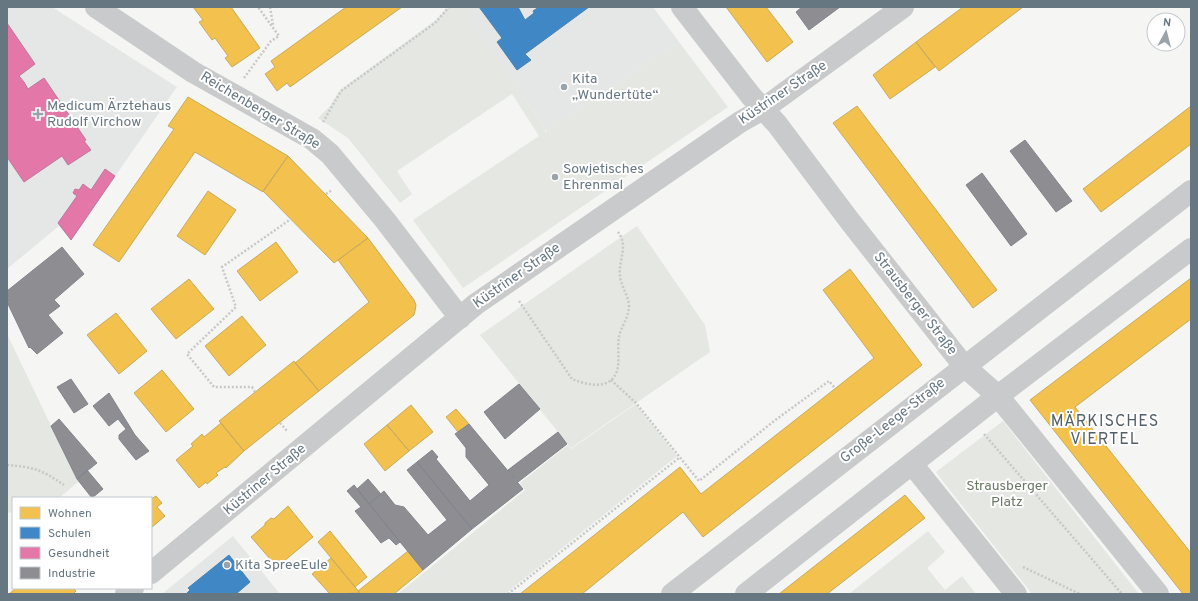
<svg xmlns="http://www.w3.org/2000/svg" width="1198" height="601" viewBox="0 0 1198 601" font-family="Overpass,sans-serif">
  <style>
    .built { fill: #e5e6e6 }
    .green { fill: #e4e7e2 }
    .homes { fill: #f2c14e; stroke: #c8ab5e }
    .schools { fill: #3f88c5; stroke: #4b83b1 }
    .health { fill: #e377a8; stroke: #be779d }
    .industry { fill: #8d8d92; stroke: #81868d }
    .lines { fill: none; stroke-linecap: round; stroke-linejoin: round }
    .path { stroke: #c7c8c8; stroke-width: 2.5; stroke-dasharray: 2 2; stroke-linecap: butt }
    .minor { stroke: #c9cacb; stroke-width: 22 }
    .poi-dot { fill: #98a3aa; stroke: #fff; stroke-width: 1.5 }
    .labels { text-anchor: middle; dominant-baseline: central; stroke-width: 4; stroke-linejoin: round; paint-order: stroke }
    .poi-label { font-size: 14px; fill: #667782; stroke: #fff; text-anchor: start }
    .street-label { font-size: 14px; fill: #667782; stroke: #fff }
    .park-label { font-size: 14px; fill: #6a7a64; stroke: #fff }
    .quarter-label { font-size: 16px; letter-spacing: 1px; fill: #536068; stroke: #fff }
  </style>
  <rect width="100%" height="100%" fill="#f5f5f3"/>
  <path class="built" d="M7 7H52L177 87 71 240 59 226 7 269Z
    M467 7H653L679 42 547 131 464 12Z
    M233 536 280 594H162Z"/>
  <path class="green" d="M448 7H468L465 12 546 130 544 133 679 42 728 107 463 288 413 220 539 136 512 94 397 171 412 194 400 203 348 138 318 118 330 106 340 90 436 20Z
    M637 226 705 325 710 352 571 448 480 335Z
    M7 334 78 482 59 498H13V512L7 513Z
    M636 404 677 456 505 594H398L525 490 520 483 568 445 571 449Z
    M1003 421 1139 594H1032L945 484 936 472Z
    M928 531 945 552 927 568 945 590 962 576 976 594H849Z"/>
  <path class="homes" d="M193 7H231L260 48 232 67 225 58 228 56 215 38 212 40 199 22 203 20Z
    M346 7H402L290 87 287 83 277 91 265 74 275 67 271 61Z
    M726 7H766L793 42 767 62Z
    M963 7H1023L939 71 916 42Z
    M916 42 935 67 890 99 873 75Z
    M188 97 288 156 263 192 195 152 119 262 93 245 174 129 168 126Z
    M857 106 997 290 973 308 833 123Z
    M1191 106V144L1101 212 1083 189Z
    M288 156 368 238 334 263 263 191Z
    M208 191 236 210 205 255 177 236Z
    M368 238 414 300 416 305 415 311 414 315 319 391 295 363 369 302 338 260Z
    M276 242 298 272 260 301 237 271Z
    M850 269 922 365 703 537 683 512 582 594H520L680 467 701 494 874 358 823 290Z
    M1191 278V319L1075 407 1191 553V594H1183L1030 400Z
    M189 279 214 309 176 339 151 309Z
    M116 313 147 351 119 374 87 335Z
    M242 316 266 345 229 376 205 346Z
    M294 361 319 391 244 451 219 421Z
    M162 370 194 409 166 432 134 393Z
    M411 405 433 432 409 451 387 425Z
    M456 409 469 424 458 432 446 417Z
    M221 423 244 451 226 468 225 467 216 473 218 475 207 484 206 482 199 488 176 460 193 446 191 444 202 434 204 437Z
    M387 425 409 451 385 471 364 444Z
    M905 495 925 518 827 594H779Z
    M156 496 162 503 157 507 165 516 151 528V499Z
    M288 506 313 537 277 567 251 537 265 525V523L271 518 274 519Z
    M330 531 367 577 355 587 318 542Z
    M408 551 423 570 394 594H361L358 591Z
    M331 558 355 587 360 593 330 594 312 574Z
    M16 588H76L74 589 76 591 73 594H9Z"/>
  <path class="schools" d="M479 7H518L525 20 534 13 533 11 539 7H589L525 54 531 60 517 70 497 42 502 38Z
    M229 555 250 582 236 594H186L190 590 188 588Z"/>
  <path class="health" d="M7 23 35 64 19 76 24 82 28 89 44 78 86 140 84 141 91 150 68 165 62 156 24 182 7 157Z
    M105 169 115 176 71 240 58 223 77 196 73 193 75 189 79 190 83 184 91 190Z"/>
  <path class="industry" d="M802 7H840L809 30 796 12Z
    M1025 140 1072 201 1056 212 1010 151Z
    M982 173 1027 234 1011 246 966 185Z
    M62 247 84 274 54 300 60 306 48 315 63 333 37 354 30 347 29 348 8 304 9 303 7 298V291Z
    M71 379 88 404 74 413 57 387Z
    M519 384 540 409 505 439 484 412Z
    M109 393 135 435 149 451 136 460 119 439V435L126 429 118 419 109 426 93 406Z
    M59 419 97 463 77 479 51 426Z
    M469 424 523 489 472 529 417 462 432 450 438 457 436 459 470 501 489 485 466 457V448L455 434Z
    M558 432 567 444 518 482 508 470Z
    M417 462 472 529 423 570 369 504 384 491 395 505 404 507 428 535 447 520 407 470Z
    M87 470 103 489 92 498 77 479Z
    M368 479 380 493V495L369 504 357 489Z
    M354 485 400 542 396 545 389 538 381 543 355 511 361 507 347 491Z"/>
  <g class="lines">
    <path class="path" d="M270 7 273 25
      M244 78 271 41 279 36 258 7
      M323 122 341 91 435 23 449 7
      M326 194 332 190
      M519 301 572 379C587 385 610 391 617 371 620 361 617 348 619 337 621 326 629 318 629 305 628 295 621 286 620 276 618 261 629 246 618 232
      M611 380 636 403 699 481 774 421 829 381 835 388
      M255 392 252 387H214L187 354 236 307 222 267 291 219
      M280 423 288 432
      M984 434 1122 594
      M7 465C34 467 42 470 64 485
      M1023 567 1080 594
      M508 594 680 457"/>
    <path class="minor" d="M96 7 193 72 312 139 330 154 385 220 460 318
      M682 7 751 96 777 124 849 220 964 366 998 396 1158 594
      M912 464 1016 594
      M151 573 476 304 740 122 763 109 903 7
      M126 594 133 588
      M672 594 1191 191
      M746 594 998 396 1191 249"/>
  </g>
  <g class="poi-dot">
    <circle cx="564" cy="87" r="4"/>
    <path d="M36 108h4v4h4v4h-4v4h-4v-4h-4v-4h4z"/>
    <circle cx="555" cy="177" r="4"/>
    <circle cx="227" cy="565" r="4"/>
  </g>
  <g class="labels">
    <g class="poi-label">
      <text x="572" y="79">Kita<tspan x="572" dy="16">„Wundertüte“</tspan></text>
      <text x="47" y="106">Medicum Ärztehaus<tspan x="47" dy="16">Rudolf Virchow</tspan></text>
      <text x="563" y="169">Sowjetisches<tspan x="563" dy="16">Ehrenmal</tspan></text>
      <text x="235" y="565">Kita SpreeEule</text>
    </g>
    <g class="street-label">
      <text transform="translate(783 93) rotate(-34)">Küstriner Straße</text>
      <text transform="translate(260 111) rotate(31)">Reichenberger Straße</text>
      <text transform="translate(517 276) rotate(-35)">Küstriner Straße</text>
      <text transform="translate(915 304) rotate(52)">Strausberger Straße</text>
      <text transform="translate(893 421) rotate(-38)">Große-Leege-Straße</text>
      <text transform="translate(265 480) rotate(-40)">Küstriner Straße</text>
    </g>
    <g class="park-label">
      <text x="1007" y="486">Strausberger<tspan x="1007" dy="16">Platz</tspan></text>
    </g>
    <g class="quarter-label">
      <text x="1105" y="422">MÄRKISCHES<tspan x="1105" dy="18">VIERTEL</tspan></text>
    </g>
  </g>
  <rect width="1198" height="601" fill="none" stroke="#667782" stroke-width="16"/>
  <rect x="12" y="497" width="140" height="92" fill="#ffffff" stroke="#c2c9cd"/>
  <rect x="20" y="507" width="20" height="12" fill="#f2c14e" stroke="#c2c9cd"/>
  <text x="48" y="517" font-size="12" fill="#667782">Wohnen</text>
  <rect x="20" y="527" width="20" height="12" fill="#3f88c5" stroke="#c2c9cd"/>
  <text x="48" y="537" font-size="12" fill="#667782">Schulen</text>
  <rect x="20" y="547" width="20" height="12" fill="#e377a8" stroke="#c2c9cd"/>
  <text x="48" y="557" font-size="12" fill="#667782">Gesundheit</text>
  <rect x="20" y="567" width="20" height="12" fill="#8d8d92" stroke="#c2c9cd"/>
  <text x="48" y="577" font-size="12" fill="#667782">Industrie</text>
  <g transform="translate(1166 32) rotate(7)"><circle r="19" fill="#ffffff" stroke="#c2c9cd"/>
  <path d="M0-3L7 15L0 10L-7 15Z" fill="#98a3aa"/>
  <text y="-6" font-size="11" font-weight="bold" text-anchor="middle" fill="#667782">N</text>
  </g>
</svg>
